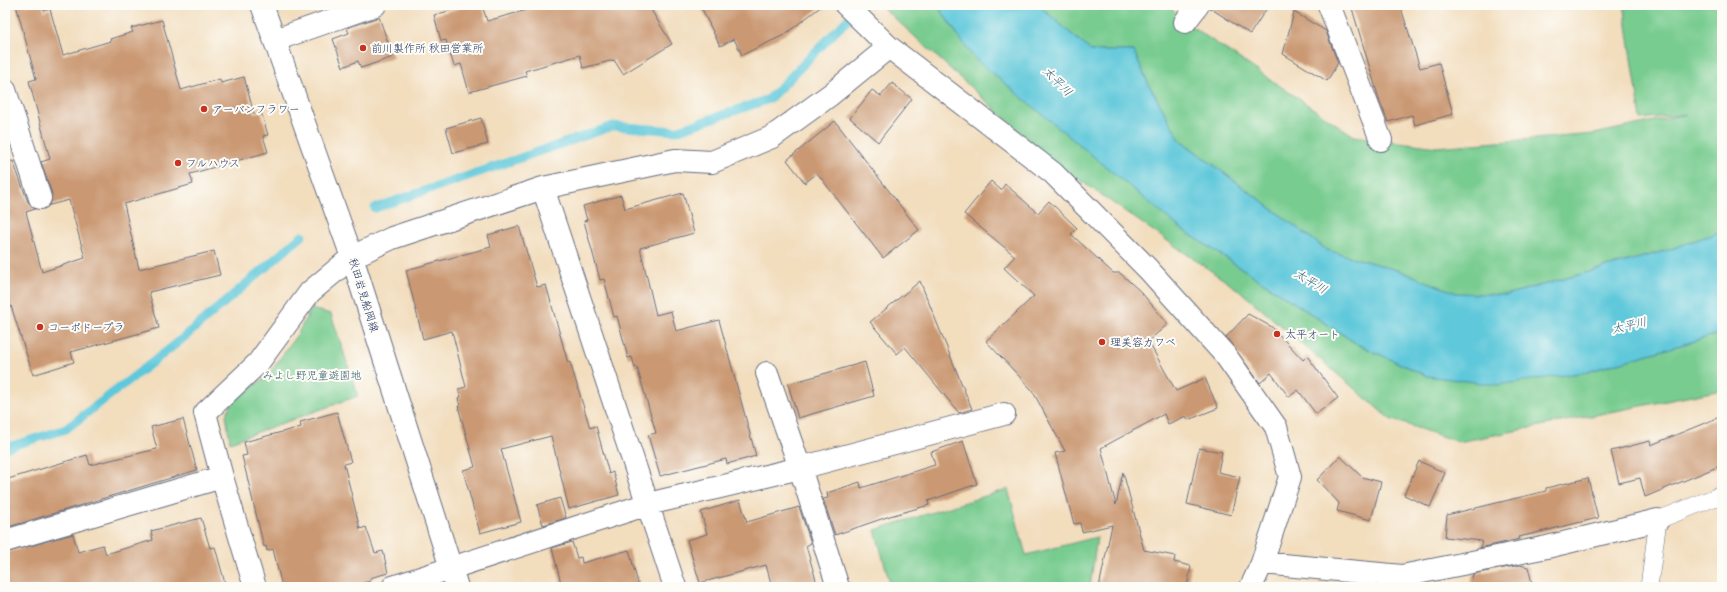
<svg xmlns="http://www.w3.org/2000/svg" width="1727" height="592" viewBox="0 0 1727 592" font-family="Delius,'Klee One',sans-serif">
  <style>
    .green { fill: #78cc90; stroke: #4a7e77 }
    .water { fill: #5fc8da; stroke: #3d7c9c }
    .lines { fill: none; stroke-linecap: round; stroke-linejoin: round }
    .stream { stroke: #5fc8da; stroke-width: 9 }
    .building { fill: #ca9973 }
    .service-casing { stroke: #666c7f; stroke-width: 18 }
    .minor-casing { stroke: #666c7f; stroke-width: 24 }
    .primary-casing { stroke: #666c7f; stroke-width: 24 }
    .service { stroke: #fff; stroke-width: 17 }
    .minor { stroke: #fff; stroke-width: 22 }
    .primary { stroke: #fff; stroke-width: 22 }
    .poi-dot { fill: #c8321e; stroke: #fdfcf7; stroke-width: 1.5 }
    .labels { text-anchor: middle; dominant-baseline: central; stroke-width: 4; stroke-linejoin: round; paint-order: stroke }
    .poi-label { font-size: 11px; fill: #1b2f5e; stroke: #fdfcf7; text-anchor: start }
    .street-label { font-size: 11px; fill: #1b2f5e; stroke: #fdfcf7 }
    .park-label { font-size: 11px; fill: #375e6d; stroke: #fdfcf7 }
    .water-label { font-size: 12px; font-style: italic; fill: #2f5d83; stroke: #fdfcf7 }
  </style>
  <rect width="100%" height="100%" fill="#fdfcf7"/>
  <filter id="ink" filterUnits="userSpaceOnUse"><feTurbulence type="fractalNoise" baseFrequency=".025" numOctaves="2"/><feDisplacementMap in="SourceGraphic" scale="8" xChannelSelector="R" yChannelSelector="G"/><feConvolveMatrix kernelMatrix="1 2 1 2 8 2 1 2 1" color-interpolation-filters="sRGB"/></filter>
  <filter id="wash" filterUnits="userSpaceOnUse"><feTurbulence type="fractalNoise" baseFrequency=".012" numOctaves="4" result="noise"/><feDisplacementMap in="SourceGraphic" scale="16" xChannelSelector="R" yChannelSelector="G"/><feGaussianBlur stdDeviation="0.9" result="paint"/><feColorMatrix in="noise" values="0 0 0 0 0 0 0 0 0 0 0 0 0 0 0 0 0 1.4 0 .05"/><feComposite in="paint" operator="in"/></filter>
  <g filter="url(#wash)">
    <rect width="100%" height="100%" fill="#f2ddbd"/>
    <path class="green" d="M880 5H937L970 53 1180 228 1357 344 1427 376 1587 372 1722 333V390L1459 442 1390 419 1240 291 1052 161Z
      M1038 5H1168L1185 22 1354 136 1437 147 1594 134 1687 114 1641 119 1624 5H1722V231L1665 251 1505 295 1456 293 1400 271 1327 250 1180 140 1148 83 1134 51H1091Z
      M311 309 331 314 358 396 230 442 226 415 234 399 268 376 298 333Z
      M1008 489 1026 555 1097 537 1090 587H891L875 530Z"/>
    <path class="water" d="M937 5H1038L1091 51H1134L1148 83 1180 140 1327 250 1400 271 1456 293 1506 295 1665 251 1722 231V333L1587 372 1497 385 1427 376 1357 344 1180 228 974 58Z"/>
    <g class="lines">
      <path class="stream" d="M375 208 613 126 676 131 769 99 862 5
        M5 448 66 429 176 344 302 236"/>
    </g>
    <g id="blocks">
      <path class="building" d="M16 5H43L44 11 50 9 63 55 111 41 110 39 133 32 131 28 162 20 181 90 220 79 221 83 244 77 254 114 261 112 268 135 263 136 268 152 190 174 193 184 124 204 139 269 214 251 220 275 149 292 159 328 71 352 74 362 33 375 5 287V162L13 161 28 202 35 209 26 212 42 272 85 258 69 200 50 205 52 194 41 162 50 159 29 81 36 79Z
        M471 5H482L487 21 545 5H648L672 44 623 74 614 60 583 68 580 55 525 71 527 76 469 92 461 64 454 66 446 40 441 41 434 15Z
        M700 5H823L784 35 742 55 734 39 720 46Z
        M1210 5H1269L1250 34 1210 8Z
        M1351 5H1400L1420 68 1439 63 1453 114 1415 125 1412 115 1388 122 1379 99Z
        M1294 12 1326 31 1338 63 1327 81 1283 54Z
        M379 17 393 57 361 68 358 61 343 67 333 39 349 33 347 28Z
        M892 83 912 99 878 142 850 118 872 90 881 96Z
        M481 118 488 144 453 153 446 128Z
        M835 121 919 230 883 258 817 173 805 183 787 160Z
        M991 181 1001 190 1005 184 1038 213 1049 201 1077 228 1071 234 1113 273H1120L1141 292 1168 324 1148 341 1176 391 1205 378 1218 408 1188 420 1186 416 1168 424 1164 414 1101 448 1116 505 1123 472 1144 550 1175 556 1174 562 1191 566 1187 587H1099L1112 525 1082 532 1080 523 1074 524 1055 453 1065 451 1032 390 986 341 1034 296 1004 268 1015 256 964 214Z
        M683 193 694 233 640 248 656 315 671 311 676 331 719 320 756 456 727 464 726 459 660 476 648 435 656 433 637 367 635 368 632 357 628 358 617 316 614 317 604 279 600 280 584 221 587 220 583 206 621 195 625 209Z
        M519 226 537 287 546 285 568 363 570 362 590 428 596 426 609 474 613 472 619 495 569 509 551 436 501 449 521 522 480 533 463 470 475 467 458 406H460L458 398 461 397 458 389 466 387 452 331 423 339 406 270 491 247 488 235Z
        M920 281 958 375 972 409 959 413 905 347 897 354 870 322Z
        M1248 314 1272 327 1303 360 1307 356 1338 398 1316 414 1298 390 1289 397 1271 373 1260 383 1226 337Z
        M865 362 874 396 798 418 788 384Z
        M337 412 351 462 344 464 360 529 366 527 375 553 383 551 388 573 370 578 371 581 347 587H282L273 549 267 551 266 546 264 547 242 456 247 455 244 442 301 427 300 422Z
        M1722 416V465L1645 497 1640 478 1619 483 1611 451 1650 441 1651 445Z
        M183 419 197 470 5 528V480L87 455 90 465 157 449 151 427Z
        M963 441 977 484 928 501 929 505 890 516 835 535 823 499 828 498 827 493 860 482 861 488 935 465 931 452Z
        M1199 448 1222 452 1218 472 1240 477 1231 515 1187 504Z
        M1340 456 1362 477 1381 482 1371 520 1337 511 1339 503 1317 480Z
        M1419 461 1445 473 1430 507 1404 495Z
        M1588 478 1598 518 1519 537 1520 539 1480 548 1482 541 1445 537 1447 515 1546 491V488Z
        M560 498 566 518 543 525 537 505Z
        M740 500 747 522 799 507 811 543 806 546 818 587H772L766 565 700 583 687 540 707 534 701 512Z
        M201 518 210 548 215 547 226 587H5V553L73 534 78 552 103 545 106 554 153 540 151 531Z
        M572 542 577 558 581 557 582 563 629 550 639 587H562L552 548Z
        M1520 565 1528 567 1533 587H1470L1473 574Z"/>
    </g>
  </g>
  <g filter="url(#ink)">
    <use href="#blocks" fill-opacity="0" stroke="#666c7f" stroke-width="1"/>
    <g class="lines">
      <defs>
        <path id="service" d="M1649 587 1658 520 1716 497 1722 493"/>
        <path id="minor" d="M846 5 889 47 1053 173 1148 269 1226 356 1276 427 1290 477 1262 563 1251 587
          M1329 5 1381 140
          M1185 22 1198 5
          M275 40 375 5
          M5 90 40 198
          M543 188 675 587
          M767 373 800 468 838 587
          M5 541 222 477
          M1262 563 1402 576 1547 547 1658 520
          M255 587 222 477 205 413 258 363 310 292 352 257 392 238 543 188 675 160 712 162 772 137 830 95 889 47
          M393 587 648 504 800 468 1004 414"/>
        <path id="primary" d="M262 5 352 257 457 587"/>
      </defs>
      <use href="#service" class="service-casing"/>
      <use href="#minor" class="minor-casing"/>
      <use href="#primary" class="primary-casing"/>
      <use href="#service" class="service"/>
      <use href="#minor" class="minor"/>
      <use href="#primary" class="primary"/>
    </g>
  </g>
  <g class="poi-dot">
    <circle cx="363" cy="48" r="4"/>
    <circle cx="204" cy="109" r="4"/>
    <circle cx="178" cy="163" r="4"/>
    <circle cx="40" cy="327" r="4"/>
    <circle cx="1277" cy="334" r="4"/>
    <circle cx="1102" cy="342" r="4"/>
  </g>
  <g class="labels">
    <g class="poi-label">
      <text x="371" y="48">前川製作所 秋田営業所</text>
      <text x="212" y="109">アーバンフラワー</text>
      <text x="186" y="163">フルハウス</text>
      <text x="48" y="327">コーポドープラ</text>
      <text x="1285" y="334">太平オート</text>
      <text x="1110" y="342">理美容カワベ</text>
    </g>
    <g class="street-label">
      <text transform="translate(364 295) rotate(73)">秋田岩見船岡線</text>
    </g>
    <g class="park-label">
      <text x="312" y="375">みよし野児童遊園地</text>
    </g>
    <g class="water-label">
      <text transform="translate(1058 81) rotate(45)">太平川</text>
      <text transform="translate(1311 281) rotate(31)">太平川</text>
      <text transform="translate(1629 325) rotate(-13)">太平川</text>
    </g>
  </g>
  <rect width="1727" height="592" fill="none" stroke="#fdfcf7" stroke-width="20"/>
</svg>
